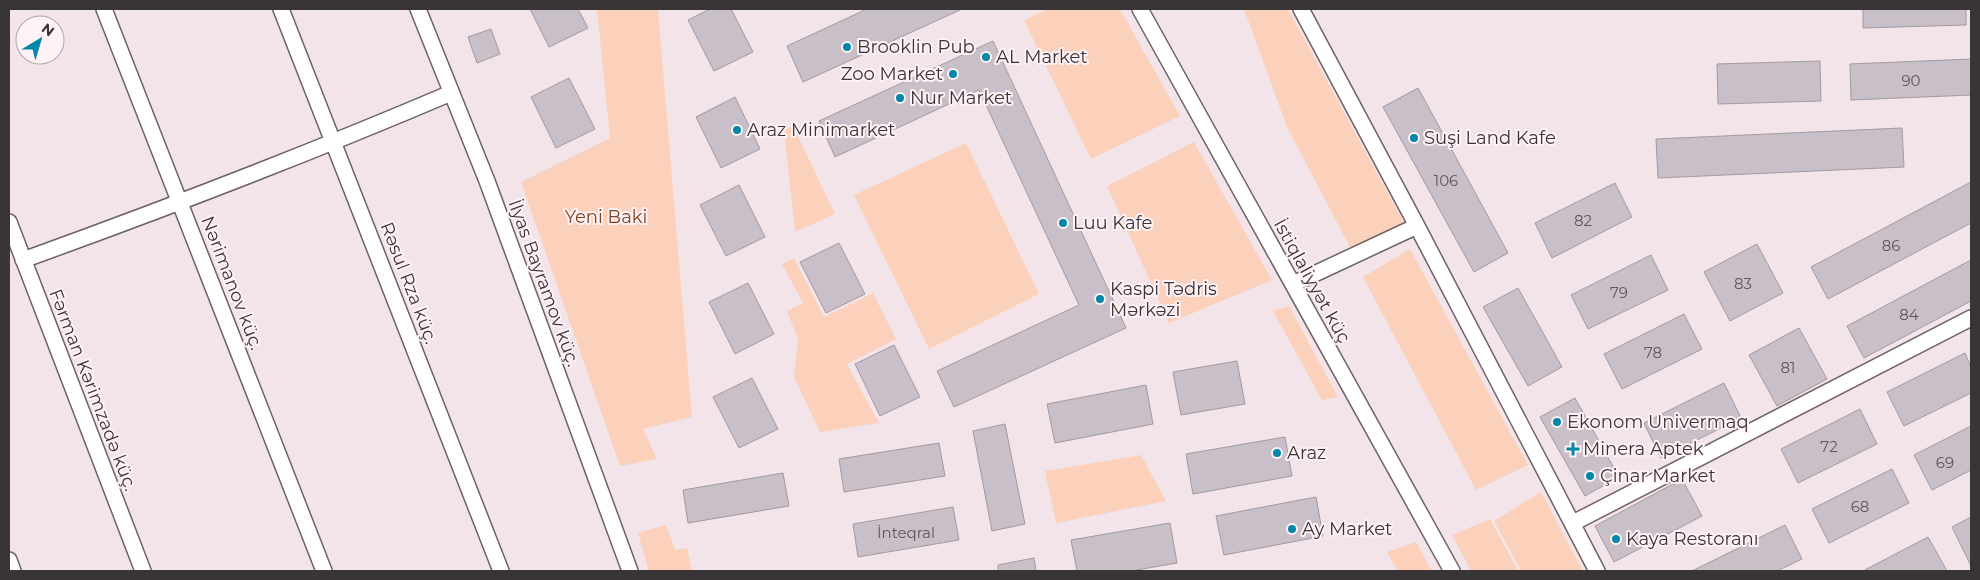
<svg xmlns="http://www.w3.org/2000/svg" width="1980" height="580" viewBox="0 0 1980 580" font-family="Montserrat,sans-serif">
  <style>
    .green { fill: #fbd1bb }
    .building { fill: #c9bfc8; stroke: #a299a1 }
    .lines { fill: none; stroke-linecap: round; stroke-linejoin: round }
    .street-casing { stroke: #6e6266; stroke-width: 18 }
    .street { stroke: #fff; stroke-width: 15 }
    .poi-dot { fill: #0188a9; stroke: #fef2f6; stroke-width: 2 }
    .labels { text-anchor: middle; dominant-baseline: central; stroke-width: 4; stroke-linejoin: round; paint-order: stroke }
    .number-label { font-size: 15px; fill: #5d575a }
    .poi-label { font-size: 18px; fill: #393436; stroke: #fef2f6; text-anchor: start }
    .park-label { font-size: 18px; fill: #81411c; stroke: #fef2f6 }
    .street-label { font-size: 18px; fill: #393436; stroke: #fef2f6 }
  </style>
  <rect width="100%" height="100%" fill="#f2e4e9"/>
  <path class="green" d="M597 9H658L692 417 643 429 657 459 620 466 521 182 610 138Z
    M1048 9H1120L1180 116 1091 159 1024 20Z
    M1244 9H1288L1404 223 1351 249 1287 127Z
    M793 126 835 214 795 232 784 129Z
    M1194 142 1272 280 1169 323 1107 186Z
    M966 143 1039 294 929 349 854 195Z
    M1410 249 1528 465 1476 490 1363 277Z
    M794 258 824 317 873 293 896 339 847 364 879 423 820 432 794 377 798 339 787 311 803 303 782 264Z
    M1289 306 1338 397 1322 400 1273 311Z
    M1141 455 1166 501 1056 523 1045 471Z
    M1541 492 1583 571H1521L1494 521Z
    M1490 519 1518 571H1471L1452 535Z
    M666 525 675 550 687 548 692 571H649L638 533Z
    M1416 542 1432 571H1397L1387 552Z"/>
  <path class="building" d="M530 9H578L588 28 549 47Z
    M710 9H731L753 52 714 71 688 20Z
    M867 9H962L803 82 787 46Z
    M1863 9H1966V25L1863 28Z
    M491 29 500 54 477 63 468 37Z
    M993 41 1126 328 954 407 937 371 1079 305 979 90 835 157 819 121Z
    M1971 59V95L1851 100 1850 64Z
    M1820 61 1821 101 1718 104 1717 64Z
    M569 78 595 129 556 148 531 97Z
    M1418 88 1508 253 1474 272 1383 107Z
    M735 97 760 149 721 168 696 117Z
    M1902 128 1904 167 1658 178 1656 139Z
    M1971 182V223L1828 299 1811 267Z
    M1615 183 1632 217 1552 258 1535 223Z
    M739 185 765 237 726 256 700 205Z
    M839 243 865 294 826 313 800 262Z
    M1757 244 1783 293 1730 321 1704 272Z
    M1651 255 1668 290 1588 329 1571 295Z
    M1971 260V301L1864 358 1847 326Z
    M748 283 774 334 735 354 709 302Z
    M1518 288 1562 367 1528 386 1483 307Z
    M1684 314 1702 349 1622 389 1604 354Z
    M1799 328 1827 379 1777 406 1749 355Z
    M894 345 920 397 880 416 855 364Z
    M1965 353 1971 367V393L1904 426 1887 392Z
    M1237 361 1245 404 1181 415 1173 372Z
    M752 378 778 429 739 448 713 397Z
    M1724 383 1741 418 1661 458 1644 423Z
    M1146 385 1153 424 1055 443 1047 404Z
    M1575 398 1619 477 1585 496 1540 417Z
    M1860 409 1877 444 1798 483 1781 449Z
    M1005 424 1025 524 992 531 973 431Z
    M1971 426V470L1932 490 1914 455Z
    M1285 437 1292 476 1193 494 1186 454Z
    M939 443 945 476 844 492 839 459Z
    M1892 469 1909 503 1829 543 1812 509Z
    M783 473 789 506 688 523 683 490Z
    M1682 479 1702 516 1614 562 1595 526Z
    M1316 497 1323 536 1224 555 1216 516Z
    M953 507 959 540 858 557 853 524Z
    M1971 517V566L1952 527Z
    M1170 523 1177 563 1131 571H1077L1071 540Z
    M1785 525 1802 559 1777 571H1692Z
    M1928 537 1947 571H1863Z
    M1034 558 1036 571H998V565Z"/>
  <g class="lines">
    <defs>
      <path id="street" d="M104 9 324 571
        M281 9 501 571
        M418 9 487 181 630 571
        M1140 9 1452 571
        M1301 9 1417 226 1597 571
        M9 222 143 571
        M23 260C167 208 310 153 451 93
        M1293 284 1417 226
        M1573 523 1971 318
        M9 560 13 571"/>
    </defs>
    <use href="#street" class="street-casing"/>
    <use href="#street" class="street"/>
  </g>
  <g class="poi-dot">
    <circle cx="847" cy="47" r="5"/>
    <circle cx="986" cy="57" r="5"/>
    <circle cx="953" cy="74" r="5"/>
    <circle cx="900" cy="98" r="5"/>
    <circle cx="737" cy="130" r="5"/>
    <circle cx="1414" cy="138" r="5"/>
    <circle cx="1063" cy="223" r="5"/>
    <circle cx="1100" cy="299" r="5"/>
    <circle cx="1557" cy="422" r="5"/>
    <path d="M1570.5 441.5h5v5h5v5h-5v5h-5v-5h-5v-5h5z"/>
    <circle cx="1277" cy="453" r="5"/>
    <circle cx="1590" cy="476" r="5"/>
    <circle cx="1292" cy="529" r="5"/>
    <circle cx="1616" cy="539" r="5"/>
  </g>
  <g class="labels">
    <g class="number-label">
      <text x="1911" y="80">90</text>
      <text x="1446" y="180">106</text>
      <text x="1583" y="220">82</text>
      <text x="1891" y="245">86</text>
      <text x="1743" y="283">83</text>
      <text x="1619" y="292">79</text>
      <text x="1909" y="314">84</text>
      <text x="1653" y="352">78</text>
      <text x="1788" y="367">81</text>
      <text x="1829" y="446">72</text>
      <text x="1945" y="462">69</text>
      <text x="1860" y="506">68</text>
      <text x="906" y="532">İnteqral</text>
    </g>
    <g class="poi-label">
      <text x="857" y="47">Brooklin Pub</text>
      <text x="996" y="57">AL Market</text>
      <text x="943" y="74" text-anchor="end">Zoo Market</text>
      <text x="910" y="98">Nur Market</text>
      <text x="747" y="130">Araz Minimarket</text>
      <text x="1424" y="138">Suşi Land Kafe</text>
      <text x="1073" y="223">Luu Kafe</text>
      <text x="1110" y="289">Kaspi Tədris<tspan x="1110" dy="21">Mərkəzi</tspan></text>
      <text x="1567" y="422">Ekonom Univermaq</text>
      <text x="1583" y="449">Minera Aptek</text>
      <text x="1287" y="453">Araz</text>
      <text x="1600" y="476">Çinar Market</text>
      <text x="1302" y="529">Ay Market</text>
      <text x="1626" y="539">Kaya Restoranı</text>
    </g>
    <g class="park-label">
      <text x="606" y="217">Yeni Baki</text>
    </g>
    <g class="street-label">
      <text transform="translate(1312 281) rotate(61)">İstiqlaliyyət küç</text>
      <text transform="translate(232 283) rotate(69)">Nərimanov küç.</text>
      <text transform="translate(409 283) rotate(69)">Rəsul Rza küç.</text>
      <text transform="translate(544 283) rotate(70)">İlyas Bayramov küç.</text>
      <text transform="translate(93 390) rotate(69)">Fərman Kərimzadə küç.</text>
    </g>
  </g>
  <rect width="1980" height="580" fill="none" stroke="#393436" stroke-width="20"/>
  <g transform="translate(40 40) rotate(38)"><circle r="24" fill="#fef2f6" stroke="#afa6a9"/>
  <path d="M0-4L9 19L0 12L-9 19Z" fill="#0188a9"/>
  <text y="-8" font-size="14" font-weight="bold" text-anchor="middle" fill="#393436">N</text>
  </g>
</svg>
